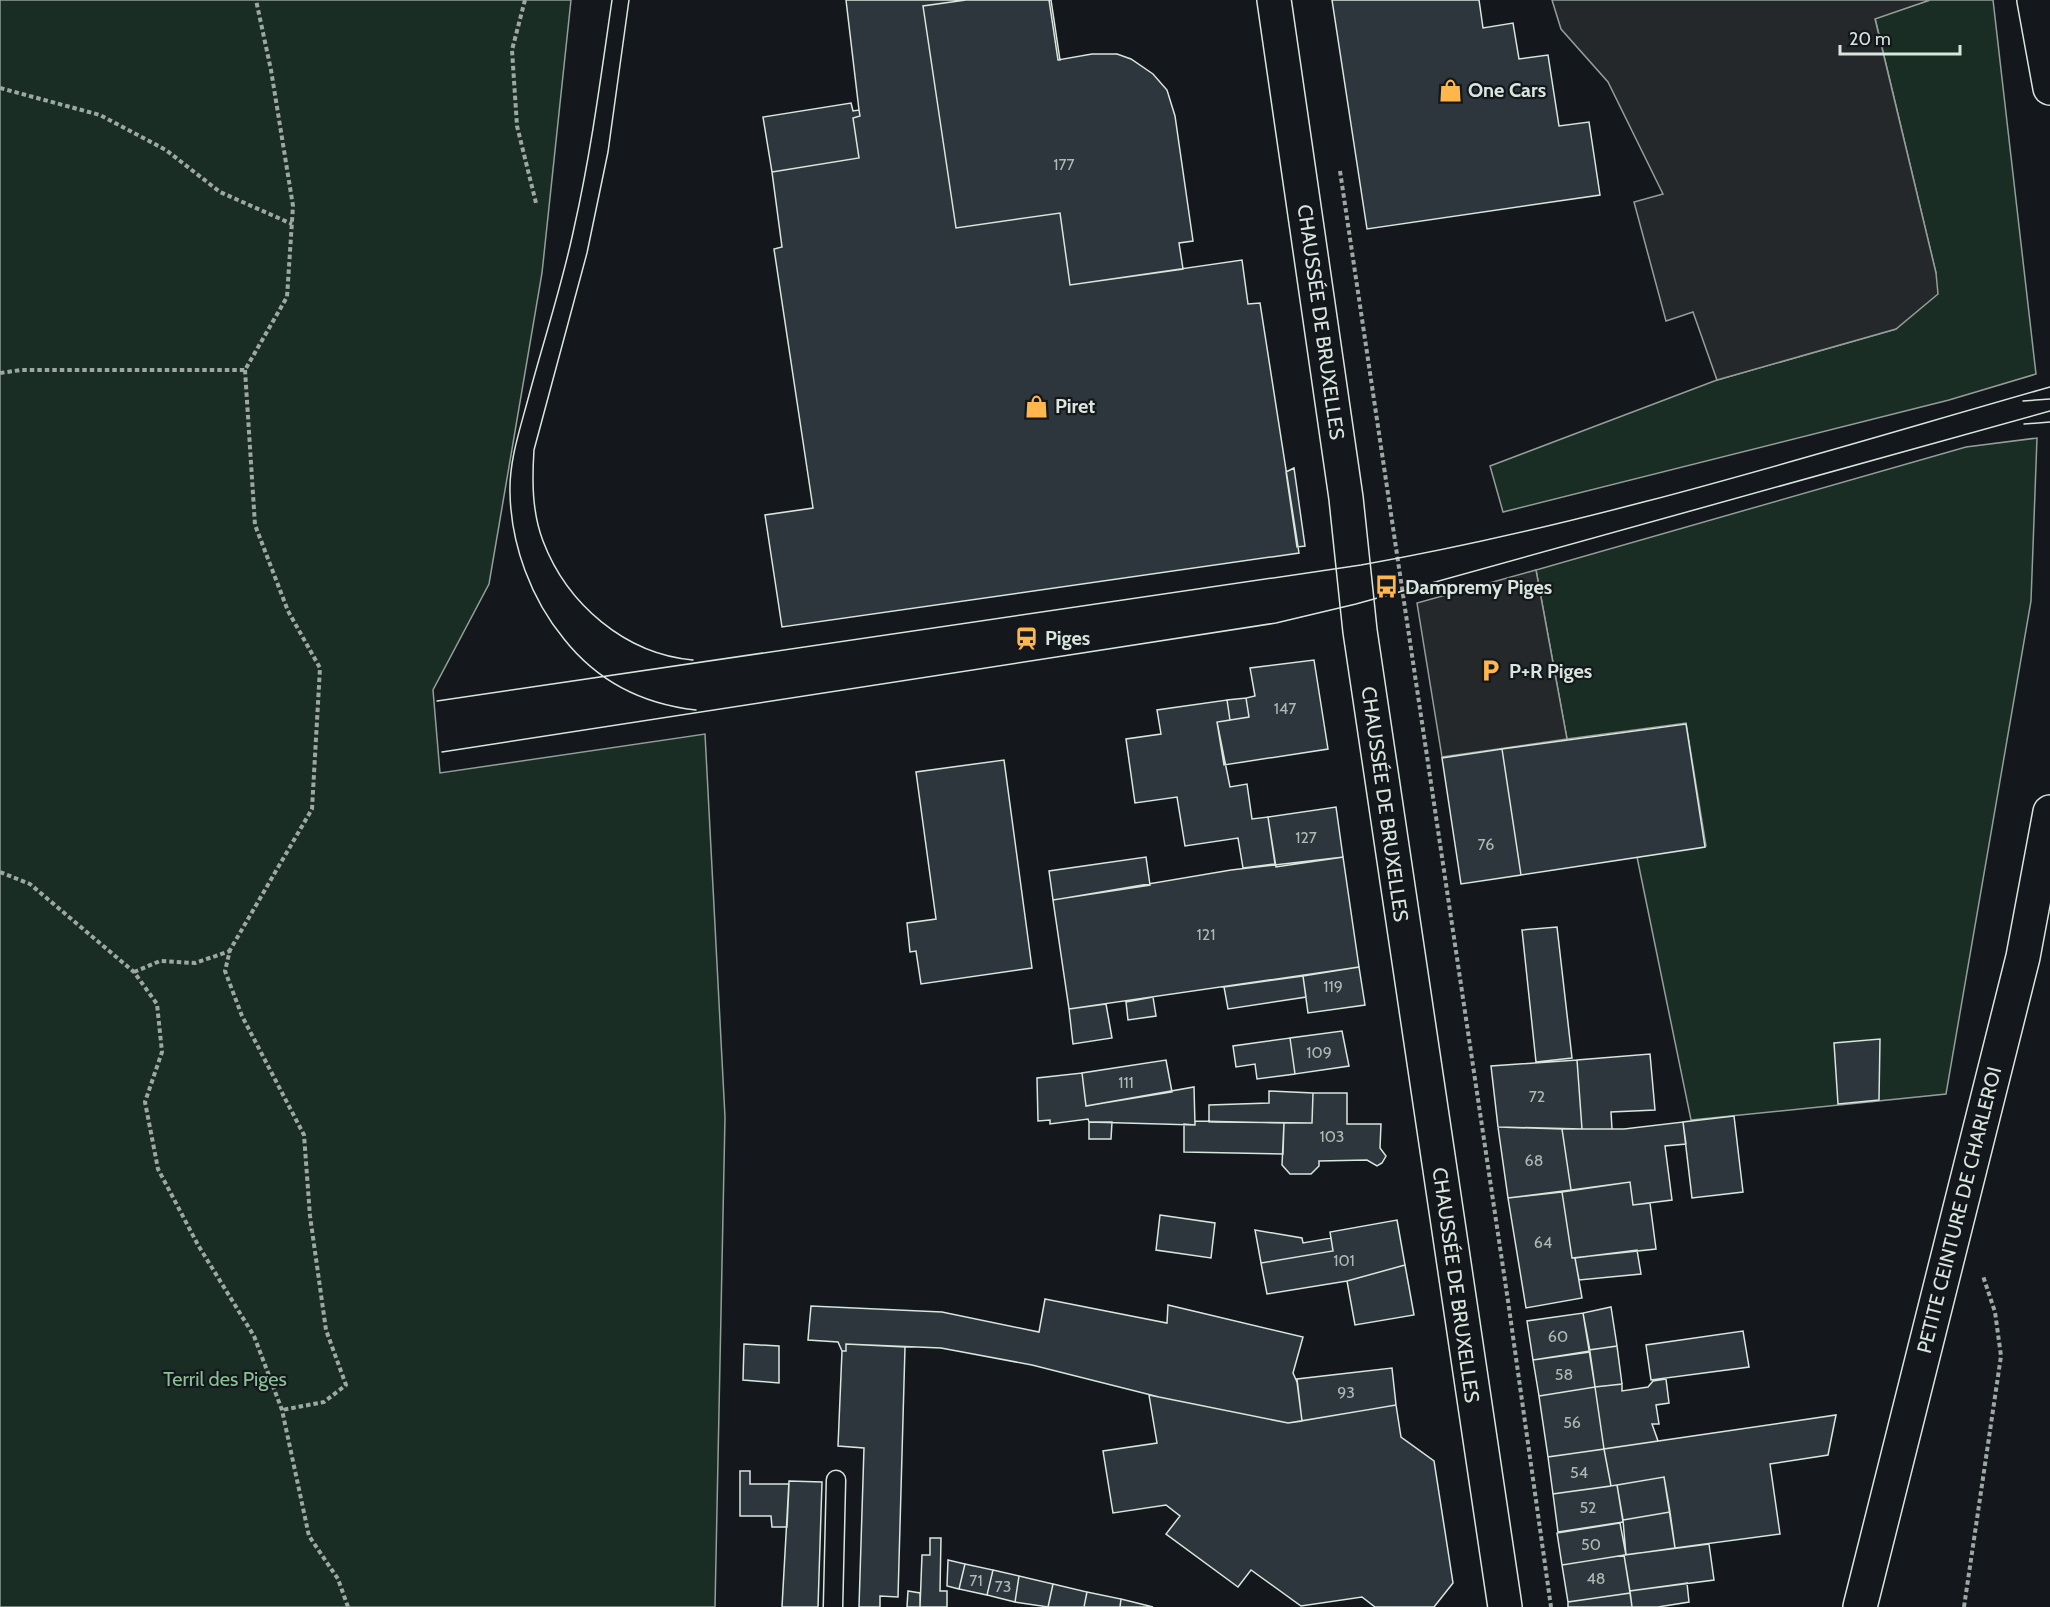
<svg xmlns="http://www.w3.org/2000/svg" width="2050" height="1607" viewBox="0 0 2050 1607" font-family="Cabin,sans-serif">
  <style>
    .green { fill: #1a2d24; stroke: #939e99; stroke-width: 1.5 }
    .parking { fill: #24282b; stroke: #939e99; stroke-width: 1.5 }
    .building { fill: #2c363c; stroke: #d8e6dc; stroke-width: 1.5 }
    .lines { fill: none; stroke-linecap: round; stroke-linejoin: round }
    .lane-casing { stroke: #d8e6dc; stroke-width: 21 }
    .primary-casing { stroke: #d8e6dc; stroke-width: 36 }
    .highway-casing { stroke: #d8e6dc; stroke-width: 36 }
    .path { stroke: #9da8a2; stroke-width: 4; stroke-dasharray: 4.5 3; stroke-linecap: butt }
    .lane { stroke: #14181c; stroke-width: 18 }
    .primary { stroke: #14181c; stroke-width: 33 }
    .highway { stroke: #14181c; stroke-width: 33 }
    .tram { stroke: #d8e6dc; stroke-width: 1.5 }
    .labels { text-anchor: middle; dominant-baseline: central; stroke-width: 4.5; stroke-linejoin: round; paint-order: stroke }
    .number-label { font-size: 16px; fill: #adbab4 }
    .poi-label { font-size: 20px; font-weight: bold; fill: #d8e6dc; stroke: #14181c; text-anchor: start }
    .street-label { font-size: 20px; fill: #d8e6dc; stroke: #14181c }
    .park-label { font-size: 20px; fill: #8ac095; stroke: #14181c }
  </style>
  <rect width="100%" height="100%" fill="#14181c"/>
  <path class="green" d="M0 0H571L542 273 489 584 433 690 440 773 705 734 725 1117 715 1607H0Z
    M1930 0H1993L2036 374 1949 400 1503 512 1490 466 1717 380 1896 329 1936 273 1875 18Z
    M2037 438 2031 601 1946 1094 1691 1120 1637 857 1706 846 1686 723 1567 739 1536 570 1966 447Z"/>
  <path class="parking" d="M1552 0H1930L1875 19 1936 273 1938 294 1896 329 1717 380 1693 312 1666 321 1634 202 1663 194 1608 82 1561 29Z
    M1536 570 1567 739 1442 757 1417 603Z"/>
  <path class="building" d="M846 0H966L923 6 956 228 1060 213 1070 285 1242 260 1248 304 1260 303 1299 553 782 627 765 515 813 508 774 249 782 247 772 172 859 158 853 118 860 116 859 110Z
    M966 0H1049L1058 60 1092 54H1117L1131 59 1153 74 1167 90 1175 116 1193 241 1179 243 1183 269 1070 285 1060 213 956 228 923 6Z
    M1049 0H1051L1060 60H1058Z
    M1332 0H1479L1483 28 1513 23 1519 59 1548 55 1559 126 1589 122 1600 195 1367 229Z
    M851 103 853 111 859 110 860 116 853 118 859 158 772 172 763 117Z
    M1294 468 1305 546 1297 547 1286 472Z
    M1314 660 1328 749 1224 765 1217 722 1249 717 1246 698 1255 696 1250 668Z
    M1246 698 1249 717 1230 720 1227 700Z
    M1227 700 1230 720 1217 722 1230 787 1247 784 1252 819 1268 817 1275 864 1243 868 1238 838 1185 846 1177 797 1135 803 1126 739 1161 734 1157 710Z
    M1686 724 1705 847 1521 875 1502 749Z
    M1502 749 1521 875 1461 884 1442 758Z
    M1004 760 1032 968 921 984 916 951 910 952 907 923 936 919 916 772Z
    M1336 807 1343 857 1276 867 1268 817Z
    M1146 857 1150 885 1053 900 1049 871Z
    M1343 857 1359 967 1069 1009 1053 900 1231 870Z
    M1557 927 1572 1058 1536 1062 1522 930Z
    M1359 967 1365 1005 1308 1013 1303 976Z
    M1303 976 1306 997 1228 1009 1224 987Z
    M1153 997 1156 1016 1128 1020 1126 1002Z
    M1106 1004 1112 1038 1073 1044 1069 1009Z
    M1342 1031 1349 1066 1295 1074 1290 1038Z
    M1290 1038 1295 1074 1257 1079 1255 1064 1236 1067 1233 1046Z
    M1880 1039 1879 1100 1838 1104 1834 1043Z
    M1650 1054 1655 1110 1611 1112 1612 1129H1582L1577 1060Z
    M1166 1060 1172 1092 1086 1106 1082 1073Z
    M1577 1060 1582 1129 1498 1127 1491 1066Z
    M1082 1073 1086 1106 1194 1087 1195 1125 1089 1122 1088 1119 1050 1124V1120L1038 1121 1037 1078Z
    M1269 1091 1313 1093 1312 1123 1209 1122V1105L1269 1103Z
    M1313 1093H1347V1124H1381L1380 1148 1386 1156 1382 1163 1377 1166 1367 1160 1319 1161V1166L1311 1174H1290L1282 1165 1284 1123H1312Z
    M1734 1116 1743 1192 1692 1198 1683 1122Z
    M1195 1121 1284 1123 1283 1154 1184 1152V1124L1195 1125Z
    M1089 1122H1112L1111 1139H1089Z
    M1683 1122 1686 1144 1665 1146 1672 1200 1633 1205 1630 1182 1571 1190 1562 1129H1624Z
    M1498 1127 1562 1129 1571 1190 1508 1198Z
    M1630 1182 1633 1205 1650 1203 1656 1249 1572 1258 1562 1192Z
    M1562 1192 1572 1258H1575L1582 1298 1526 1308 1508 1198Z
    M1160 1215 1215 1223 1211 1258 1156 1250Z
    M1397 1220 1405 1265 1347 1281 1267 1294 1261 1263 1333 1251 1330 1232Z
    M1255 1230 1302 1238 1303 1243 1331 1238 1333 1251 1261 1263Z
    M1637 1250 1641 1274 1579 1280 1575 1258Z
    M1405 1265 1414 1315 1355 1325 1347 1281Z
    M1045 1299 1167 1323 1168 1305 1303 1337 1293 1373 1297 1382 1302 1421 1288 1423 1159 1397 1032 1365 941 1348 846 1344V1351H842L838 1342 808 1340 811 1306 942 1312 1039 1332Z
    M1611 1307 1617 1346 1589 1350 1583 1313Z
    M1583 1313 1590 1351 1533 1360 1527 1321Z
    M1743 1331 1749 1367 1651 1380 1646 1345Z
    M744 1344 779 1346V1383L743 1380Z
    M846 1344 905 1347 898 1597 880 1596V1607H859L864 1448 838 1446 842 1351H846Z
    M1617 1346 1622 1384 1595 1387 1589 1350Z
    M1590 1352 1595 1387 1539 1396 1533 1360Z
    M1392 1368 1396 1405 1302 1421 1297 1379Z
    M1666 1379 1669 1403 1656 1405 1659 1424H1652L1658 1441 1604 1449 1595 1387 1622 1384V1391L1648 1387 1653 1381Z
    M1595 1387 1604 1449 1548 1457 1539 1396Z
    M1149 1395 1288 1423 1396 1405 1401 1437 1434 1461 1453 1583 1434 1607H1375L1362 1597 1301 1606 1251 1570 1238 1587 1166 1534 1180 1516 1166 1505 1113 1513 1103 1451 1157 1443Z
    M1836 1415 1828 1455 1770 1464 1780 1534 1675 1548 1664 1477 1611 1486 1604 1449Z
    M1604 1449 1611 1486 1553 1494 1548 1457Z
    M740 1471H750V1484H789L787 1527H772L771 1516H740Z
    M1664 1477 1670 1512 1623 1520 1617 1485Z
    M789 1481 822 1482 818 1607H782Z
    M1617 1485 1623 1522 1558 1532 1553 1494Z
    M1670 1512 1675 1548 1626 1555 1623 1520Z
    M1620 1523 1626 1555 1562 1565 1557 1533Z
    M930 1538H941L940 1591H947V1607H920L922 1555H930Z
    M1709 1544 1714 1580 1630 1591 1624 1555Z
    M1624 1555 1630 1593 1568 1602 1562 1565Z
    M948 1560 965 1564 959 1589 947 1586Z
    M965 1564 993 1570 987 1595 959 1589Z
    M993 1570 1019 1576 1015 1602 987 1595Z
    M1019 1576 1053 1584 1048 1607 1015 1602Z
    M1687 1583 1689 1602 1658 1607H1632L1630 1591Z
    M1053 1584 1087 1592 1084 1607H1048Z
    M908 1591 920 1593V1607H907Z
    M1087 1592 1121 1599 1120 1607H1084Z
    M1630 1593 1632 1607H1568V1602Z
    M1121 1599 1153 1607H1120Z"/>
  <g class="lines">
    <defs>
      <path id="lane" d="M833 1607 836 1480"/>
      <path id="primary" d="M1274 0 1346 498 1360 631 1505 1607"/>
      <path id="highway" d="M2034 0 2050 88
        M1860 1607 2023 957 2050 812"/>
    </defs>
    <use href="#lane" class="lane-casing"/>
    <use href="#primary" class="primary-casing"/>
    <use href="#highway" class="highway-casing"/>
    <path class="path" d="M525 0 512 50 517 126 536 203
      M0 88 100 115 166 150 220 192 292 224
      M1340 171 1508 1301 1551 1607
      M245 370 255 525 288 611 320 668 312 809 230 950 225 971 242 1016 304 1135 310 1216 326 1330 346 1385 324 1402 282 1410
      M0 373 21 370H245L287 297 293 206 271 70 256 0
      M0 872 30 884 134 972 157 1004 162 1052 145 1102 158 1169 198 1245 254 1336 282 1410 309 1536 338 1579 348 1607
      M134 972 160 961 195 963 230 951
      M1964 1607 2001 1356 1995 1312 1983 1276"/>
    <use href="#lane" class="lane"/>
    <use href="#primary" class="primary"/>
    <use href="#highway" class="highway"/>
    <path class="tram" d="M612 0C601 76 591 153 574 228 562 286 543 342 528 399 520 429 509 461 510 493 511 545 531 599 564 639 598 682 642 704 696 710
      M629 0 608 152 587 253 534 450C532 481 532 512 543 541 567 604 625 654 693 660
      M2023 401 2050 399
      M2024 424 2050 422
      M437 701 1361 565C1594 524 1822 452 2050 387
      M442 752 1276 623 1356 604 2050 411"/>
  </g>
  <defs>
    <symbol id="shop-bare" viewBox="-9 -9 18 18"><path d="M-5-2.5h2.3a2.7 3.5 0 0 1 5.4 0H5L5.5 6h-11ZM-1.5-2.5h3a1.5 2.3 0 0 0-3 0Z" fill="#ffb74d" stroke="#14181c" stroke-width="2.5" paint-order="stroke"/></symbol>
    <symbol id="bus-bare" viewBox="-9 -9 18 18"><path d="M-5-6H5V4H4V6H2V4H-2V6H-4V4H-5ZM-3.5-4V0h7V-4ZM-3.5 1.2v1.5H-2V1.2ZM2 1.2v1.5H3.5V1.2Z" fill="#ffb74d" stroke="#14181c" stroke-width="2.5" paint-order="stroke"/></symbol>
    <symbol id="station-bare" viewBox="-9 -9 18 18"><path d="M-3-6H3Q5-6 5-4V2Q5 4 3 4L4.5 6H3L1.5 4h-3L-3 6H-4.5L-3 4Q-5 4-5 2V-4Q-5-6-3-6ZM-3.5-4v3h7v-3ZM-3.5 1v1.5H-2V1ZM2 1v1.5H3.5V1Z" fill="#ffb74d" stroke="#14181c" stroke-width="2.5" paint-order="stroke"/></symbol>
    <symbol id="parking-bare" viewBox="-9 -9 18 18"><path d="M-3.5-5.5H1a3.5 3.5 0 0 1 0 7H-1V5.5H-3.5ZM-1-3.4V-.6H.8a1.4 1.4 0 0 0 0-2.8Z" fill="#ffb74d" stroke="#14181c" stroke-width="2.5" paint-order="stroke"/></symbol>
  </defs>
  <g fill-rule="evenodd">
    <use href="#shop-bare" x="1434" y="74" width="33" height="33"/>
    <use href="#shop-bare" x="1020" y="390" width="33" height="33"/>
    <use href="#bus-bare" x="1370" y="570" width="33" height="33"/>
    <use href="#station-bare" x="1010" y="622" width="33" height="33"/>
    <use href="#parking-bare" x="1474" y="654" width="33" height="33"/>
  </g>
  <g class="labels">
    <g class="number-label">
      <text x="1064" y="164">177</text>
      <text x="1285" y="708">147</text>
      <text x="1306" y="837">127</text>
      <text x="1486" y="844">76</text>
      <text x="1206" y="934">121</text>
      <text x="1333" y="986">119</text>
      <text x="1319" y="1052">109</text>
      <text x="1126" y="1082">111</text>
      <text x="1537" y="1096">72</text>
      <text x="1332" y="1136">103</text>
      <text x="1534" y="1160">68</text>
      <text x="1543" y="1242">64</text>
      <text x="1344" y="1260">101</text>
      <text x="1558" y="1336">60</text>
      <text x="1564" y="1374">58</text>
      <text x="1346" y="1392">93</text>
      <text x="1572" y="1422">56</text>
      <text x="1579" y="1472">54</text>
      <text x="1588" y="1507">52</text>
      <text x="1591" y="1544">50</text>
      <text x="1596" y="1578">48</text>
      <text x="976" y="1580">71</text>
      <text x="1003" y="1586">73</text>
    </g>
    <g class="poi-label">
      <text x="1468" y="90">One Cars</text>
      <text x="1055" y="406">Piret</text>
      <text x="1405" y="587">Dampremy Piges</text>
      <text x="1045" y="638">Piges</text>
      <text x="1509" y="671">P+R Piges</text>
    </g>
    <g class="street-label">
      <text transform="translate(1321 322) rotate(82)">CHAUSSÉE DE BRUXELLES</text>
      <text transform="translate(1385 804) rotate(82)">CHAUSSÉE DE BRUXELLES</text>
      <text transform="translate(1959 1210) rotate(-76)">PETITE CEINTURE DE CHARLEROI</text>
      <text transform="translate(1456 1285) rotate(82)">CHAUSSÉE DE BRUXELLES</text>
    </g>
    <g class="park-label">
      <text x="225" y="1379">Terril des Piges</text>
    </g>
  </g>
  <path d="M1840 45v9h120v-9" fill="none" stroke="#d8e6dc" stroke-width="3"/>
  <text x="1849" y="45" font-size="18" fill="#d8e6dc" stroke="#14181c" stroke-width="4.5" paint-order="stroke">20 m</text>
</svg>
